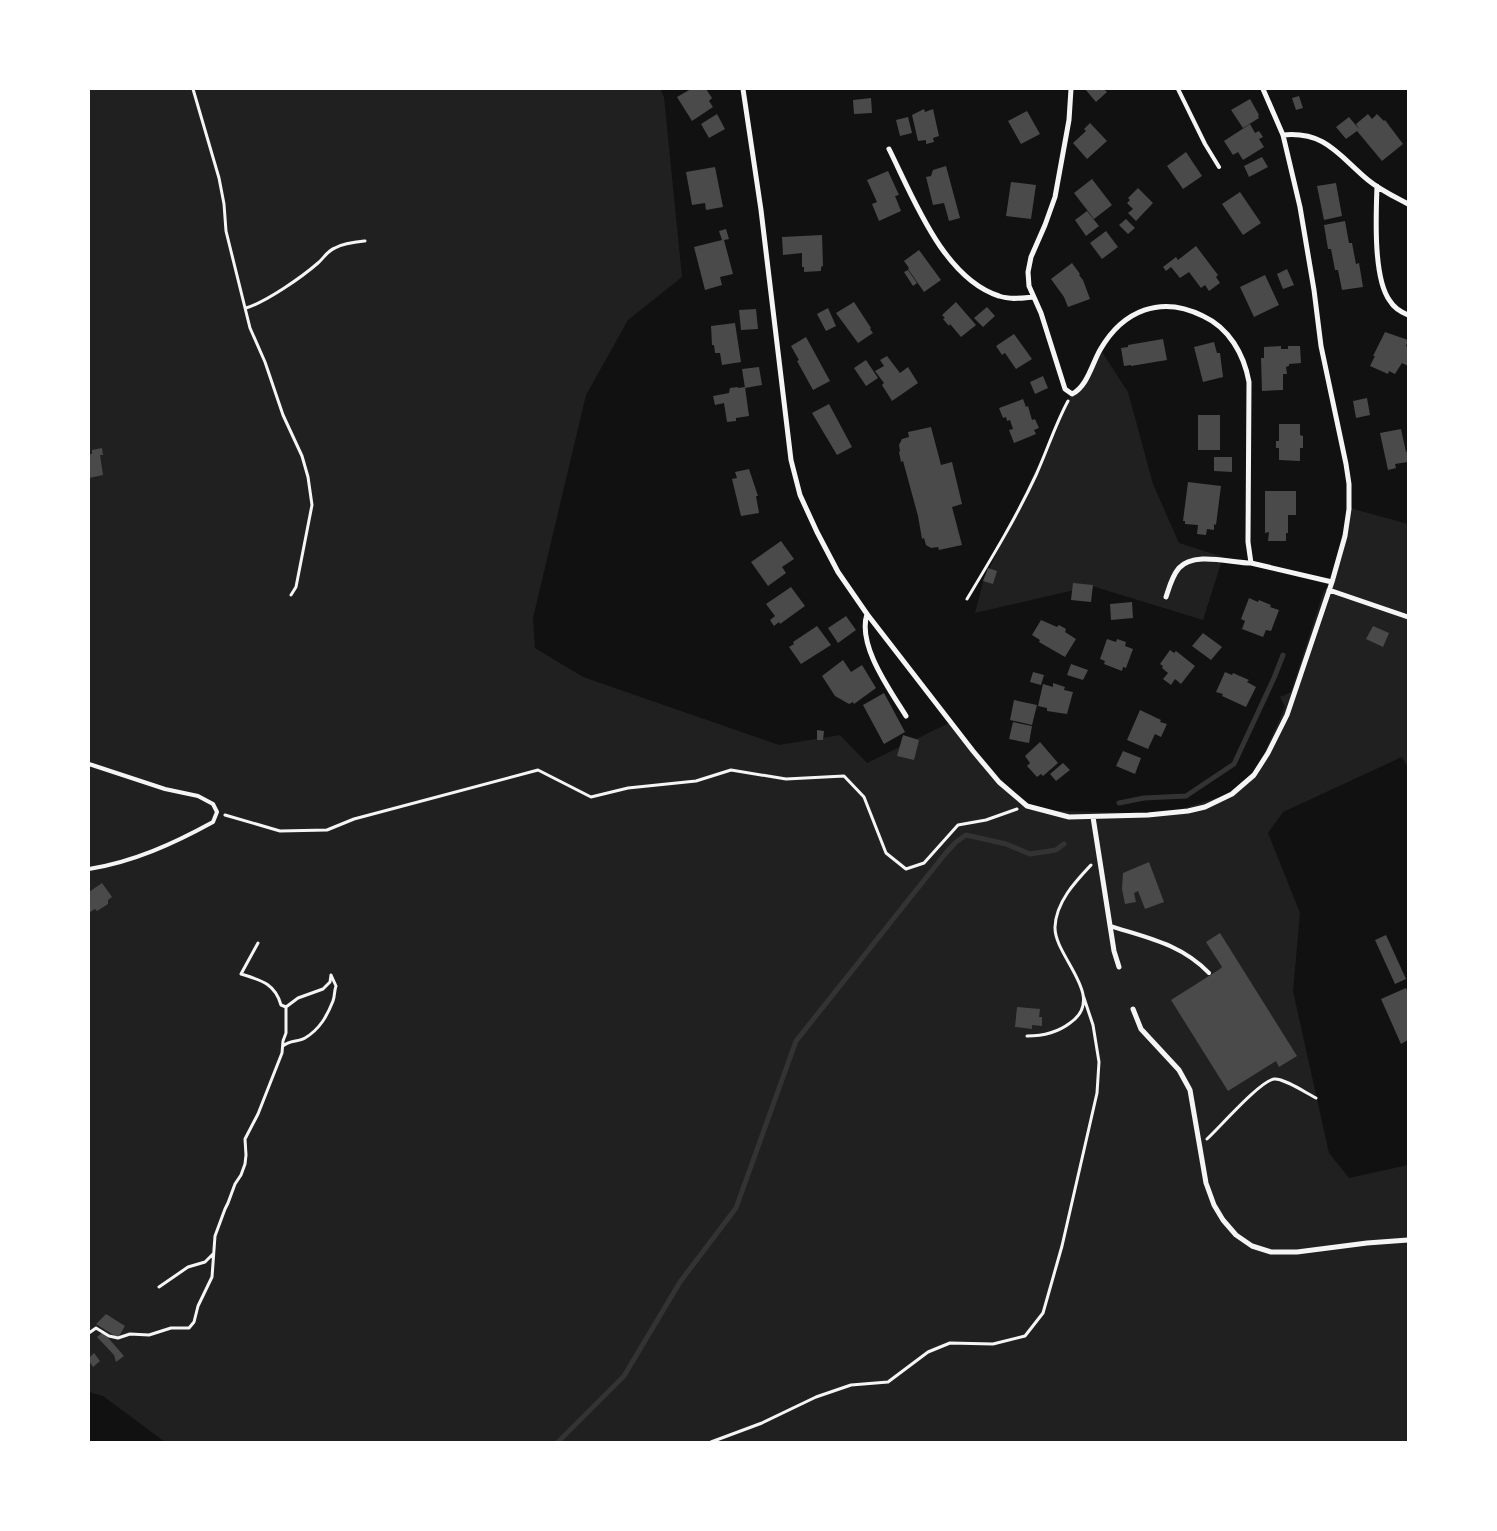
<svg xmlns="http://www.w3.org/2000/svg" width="1497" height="1531" viewBox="0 0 1497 1531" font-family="'Public Sans',sans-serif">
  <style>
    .green { fill: #202020 }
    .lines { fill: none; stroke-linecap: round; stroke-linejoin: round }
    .stream { stroke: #333; stroke-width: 5 }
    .building { fill: #4a4a4a }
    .path { stroke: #f5f5f5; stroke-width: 3 }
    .service { stroke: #f5f5f5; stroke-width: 4 }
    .minor { stroke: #f5f5f5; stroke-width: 5 }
  </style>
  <rect width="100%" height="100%" fill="#111"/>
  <path class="green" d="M89 89H660L664 97 682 277 628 320 586 395 533 618 535 648 583 677 779 745 840 735 867 763 951 722 1028 810 1166 814 1235 792 1259 765 1285 707 1280 697 1291 692 1324 590 1328 591 1350 508 1408 524V768L1402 757 1283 812 1268 833 1300 913 1293 991 1329 1153 1349 1178 1408 1165V1442H165L103 1396 89 1392Z
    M1102 352 1128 392 1153 484 1179 543 1223 557 1203 620 1092 586 975 613 983 582 1071 395Z"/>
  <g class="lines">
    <path class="stream" d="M1119 803 1144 798 1186 796 1234 764 1274 678 1283 655
      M558 1442 624 1376 680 1282 736 1208 796 1041 945 854 956 842 966 835 1006 844 1030 854 1056 850 1064 844"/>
  </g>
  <path class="building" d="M691 89H706L712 98 709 101 713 107 692 121 677 97Z
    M1085 89H1104L1107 92 1096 102Z
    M1299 96 1303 108 1296 110 1292 98Z
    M871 98 872 113 854 114 853 100Z
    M1250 99 1259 115 1258 116 1259 118 1243 128 1231 110Z
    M924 109 925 112 933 109 939 136 933 138 934 142 926 144V140L918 141 912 115Z
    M1027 111 1040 134 1021 144 1008 121Z
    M717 114 725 129 709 138 701 124Z
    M1368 114 1372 119 1377 114 1384 121 1385 120 1403 144 1382 161 1357 131 1346 139 1336 127 1349 117 1359 129 1356 124Z
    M908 117 912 133 900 136 896 120Z
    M1090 123 1107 141 1087 159 1073 143 1086 131 1084 129Z
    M1250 124 1255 133 1259 131 1263 137 1259 139 1264 147 1243 160 1238 152 1233 155 1224 141Z
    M1186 152 1202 176 1183 189 1167 166Z
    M1262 157 1268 167 1249 177 1244 166Z
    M946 166 960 218 949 221 944 203 933 205 926 177 931 176 933 170Z
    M715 167 723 207 706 210 705 203 692 205 686 172Z
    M888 171 899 195 895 196 901 211 879 221 872 204 877 202 867 180Z
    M1092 179 1112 205 1094 219 1074 193Z
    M1011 182 1036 185 1031 219 1006 216Z
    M1336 183 1342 216 1324 220 1317 186Z
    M1138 188 1153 203 1136 221 1128 213 1133 209 1127 203 1130 200 1128 198Z
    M1240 192 1261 223 1243 235 1222 204Z
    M1087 211 1099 226 1086 236 1075 220Z
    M1126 219 1135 228 1128 234 1119 225Z
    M1345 221 1349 243H1352L1356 264 1359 263 1363 287 1342 290 1338 270H1335L1331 249H1328L1324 225Z
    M726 229 729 239 724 240 733 274 720 277 722 285 705 290 694 247 722 240 719 231Z
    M1106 231 1118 247 1102 259 1090 243Z
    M822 235 823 266 821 267V271L804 272V267H802V253L783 255 782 237Z
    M1196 246 1218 275 1216 277 1220 283 1209 291 1205 285 1201 288 1189 272 1180 278 1171 267 1166 271 1163 267 1176 257 1178 260Z
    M919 250 941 280 924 292 908 269 909 268 904 261Z
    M1072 263 1080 274 1079 275 1083 280 1090 299 1068 307 1064 297 1051 279Z
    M1287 269 1294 285 1283 289 1277 274Z
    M908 270 917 283 913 286 904 272Z
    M1265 275 1279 305 1254 317 1240 287Z
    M854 302 871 328 870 329 873 333 858 343 836 313Z
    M956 302 976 325 961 337 950 324 949 326 943 319 945 318 942 315Z
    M987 307 995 316 983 327 974 318Z
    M828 308 836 326 826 331 817 314Z
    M756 309 758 329 741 330 739 310Z
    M735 323 741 362 722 365 720 353H715L714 345H712L711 326Z
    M1385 332 1408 340 1406 346 1408 347V366L1402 363 1395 374 1389 371 1388 374 1370 366 1375 356H1373Z
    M1014 334 1032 359 1016 369 1005 353 1002 355 996 346Z
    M806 337 830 381 813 390 797 361 799 360 791 346Z
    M1163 339 1167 360 1131 366V365L1124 366 1121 348 1128 347V345Z
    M1214 342 1217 353H1220L1223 377 1203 382 1194 347Z
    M1281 346V349H1288V346H1300L1301 363 1289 364V366L1286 367 1287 374H1283V390L1262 391 1261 358H1264V347Z
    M887 356 900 373 908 367 918 383 892 401 882 385 884 383 875 371 884 366 880 360Z
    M866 360 878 378 866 386 854 368Z
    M759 367 762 385 745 388 742 369Z
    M1043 376 1048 388 1035 394 1030 382Z
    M738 387V388L745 387 749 416 736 418V421L727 422 724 403 715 405 713 396 729 393 730 388Z
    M1367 398 1370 415 1356 418 1353 401Z
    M1023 399 1026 407 1028 406 1032 420 1035 419 1039 428 1034 430 1036 434 1014 443 1009 430 1013 429 1010 420 1007 421 1006 417 1003 418 999 408Z
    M829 404 852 447 837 455 812 413Z
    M1198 415H1220V450H1198Z
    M1279 424H1300V435L1303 436V448H1300V461L1279 460V448H1276V441H1279Z
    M931 427 941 465 952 462 962 504 952 507 962 545 939 550 938 547 931 548 926 545 924 538 922 539 918 516 903 461 901 462 899 452 900 451 899 445 902 439 909 437 908 432Z
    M1401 429 1406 452 1408 451V462L1395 464 1396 468 1388 470 1380 433Z
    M102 448 103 455H100L103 475 89 478V454H92V450Z
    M1214 457H1232V472L1214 471Z
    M749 469 758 496H756L759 513 741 516 732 479 737 478 735 472Z
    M1188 482 1221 486 1216 525 1214 524V530L1207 529 1206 535 1197 534 1198 525 1185 524V521H1183Z
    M1265 491H1296V515H1288V533H1286V541H1268L1269 532 1265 533Z
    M781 541 794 559 782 567 786 573 768 586 751 562Z
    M988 568 997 571 993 584 983 581Z
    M1073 583 1093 585 1091 602 1071 600Z
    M791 587 805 606 780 624 779 622 774 626 770 620 775 616 766 604Z
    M1249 598 1258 602 1259 600 1271 605 1270 607 1279 610 1271 631 1266 630 1263 637 1242 629 1245 621 1241 619Z
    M1132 602 1133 618 1111 620 1110 604Z
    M846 616 856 630 838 643 828 628Z
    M1041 620 1057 627 1059 625 1066 629 1065 632 1076 639 1065 657 1039 642 1040 640 1032 635Z
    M817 626 831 645 801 664 789 647 794 644 793 642Z
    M1373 626 1389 633 1383 647 1366 639Z
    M1203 633 1222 647 1211 660 1192 646Z
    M1107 639 1116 642 1117 639 1126 642 1125 646 1133 649 1126 668 1123 667 1122 671 1104 664 1105 661 1100 659Z
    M1170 650 1174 653 1176 651 1195 666 1181 684 1175 679 1171 685 1163 679 1168 673 1162 668 1163 666 1160 664Z
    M843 660 851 672 862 665 876 688 854 704 853 702 849 704 835 696 822 676Z
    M1071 664 1088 670 1083 680 1067 675Z
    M1033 672 1044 675 1041 685 1030 682Z
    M1225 672 1232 675 1233 673 1249 680 1247 682 1256 687 1246 707 1222 696 1223 694 1216 692Z
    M1053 683 1065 687 1064 690 1073 692 1067 714 1047 711V708L1038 706 1043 684 1053 687Z
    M884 693 905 732 884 744 863 705Z
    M1014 700 1037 705 1032 725 1010 720Z
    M1140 710 1161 720 1160 722 1167 724 1161 737 1155 734 1148 749 1127 740Z
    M1013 722 1032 726 1029 743 1009 739Z
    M817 730 824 731 823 740H817Z
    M903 735 919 740 914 760 897 756Z
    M1040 742 1058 763 1043 776 1041 774 1037 777 1027 766 1030 763 1025 756Z
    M1123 751 1141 758 1135 774 1116 766Z
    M1063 763 1070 770 1056 781 1050 774Z
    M1149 862 1164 902 1145 909 1138 891 1134 893 1136 902 1125 904 1122 889 1123 873Z
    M102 883 112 897 108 900V904L97 911 95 909 90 912 89 892Z
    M1220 933 1297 1056 1279 1067 1276 1061 1228 1091 1171 1000 1220 969 1222 967 1206 942Z
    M1386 935 1406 979 1395 984 1375 940Z
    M1406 988 1408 993V1040L1401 1044 1381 999Z
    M1017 1007 1040 1009 1039 1017H1042V1026L1032 1025V1029L1015 1027Z
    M106 1314 125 1326 118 1338 96 1324Z
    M103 1332 124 1356 116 1362 114 1355 97 1337Z
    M94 1353 100 1361 93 1367 89 1361V1358Z"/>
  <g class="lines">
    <path class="path" d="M193 89 219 178 224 204 226 231 250 328 265 362 283 415 302 456 308 477 312 505 296 587 291 595
      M246 308C266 302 302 277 318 263 324 258 327 251 335 248 344 243 355 242 365 241
      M967 599C991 559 1016 518 1036 475 1047 451 1055 425 1068 401
      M225 815 280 831 327 830 354 819 538 770 591 797 628 788 696 781 731 770 786 779 844 776 864 797 886 853 906 869 924 863 958 825 986 820 1017 809
      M286 1007 298 998 323 989 330 982 331 975
      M1027 1036C1042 1036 1057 1033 1070 1023 1108 997 1054 957 1055 927 1056 902 1075 882 1091 865
      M283 1046C289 1040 298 1042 305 1038 320 1029 327 1016 333 1001 335 996 334 991 336 986L331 975
      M1207 1139C1220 1127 1260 1081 1274 1079 1284 1078 1306 1093 1316 1098
      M159 1287 188 1267 205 1262 213 1254
      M89 1333 96 1328 109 1336 118 1338 130 1334 149 1335 171 1328H189L194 1322 198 1306 212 1277 215 1236 225 1209 228 1203 235 1184 241 1175 245 1164 246 1155 245 1139 258 1114 282 1053 283 1041 286 1033V1007L281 1005C275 983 260 980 241 974L258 943
      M711 1442 762 1423 816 1397 851 1385 888 1382 928 1352 950 1343 993 1344 1025 1336 1043 1313 1062 1246 1097 1093 1099 1062 1093 1025 1083 995"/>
    <path class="service" d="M1178 89 1205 144 1219 167
      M89 764 165 789 198 796 213 804 217 812 213 822C173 844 133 862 89 869
      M1110 926C1148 938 1181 944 1209 973"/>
    <path class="minor" d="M743 89 761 210 791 460 800 495 817 532 838 572 867 614 973 751 999 782 1027 806 1069 817 1148 815 1188 811 1205 807 1232 794 1254 775 1268 753 1287 715 1332 582 1345 536 1349 509V484L1346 464 1321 346 1314 290 1300 207 1283 135 1263 89
      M1071 89 1069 120 1055 197 1045 225 1031 257 1028 272 1029 286 1041 313 1065 389 1072 394C1087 387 1092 364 1100 350 1123 310 1161 295 1203 316 1229 328 1244 354 1249 382L1248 542 1251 563 1332 582
      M1283 135C1326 131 1339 156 1368 180 1380 190 1395 197 1408 204
      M889 149C913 197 943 278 999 296 1010 300 1022 298 1033 297
      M1377 186C1376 215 1373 279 1390 301 1394 308 1401 312 1408 315
      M1329 590 1408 617
      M1166 597C1169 588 1172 576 1179 568 1194 551 1231 563 1251 563
      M867 614C857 645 890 690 906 716
      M1093 817 1114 951 1119 967
      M1133 1009 1141 1029 1179 1070 1190 1090 1206 1183 1214 1205 1223 1220 1236 1235 1252 1246 1271 1252H1297L1367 1243 1408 1240"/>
  </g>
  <rect width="1497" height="1531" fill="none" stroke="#ffffff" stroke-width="180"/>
</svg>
